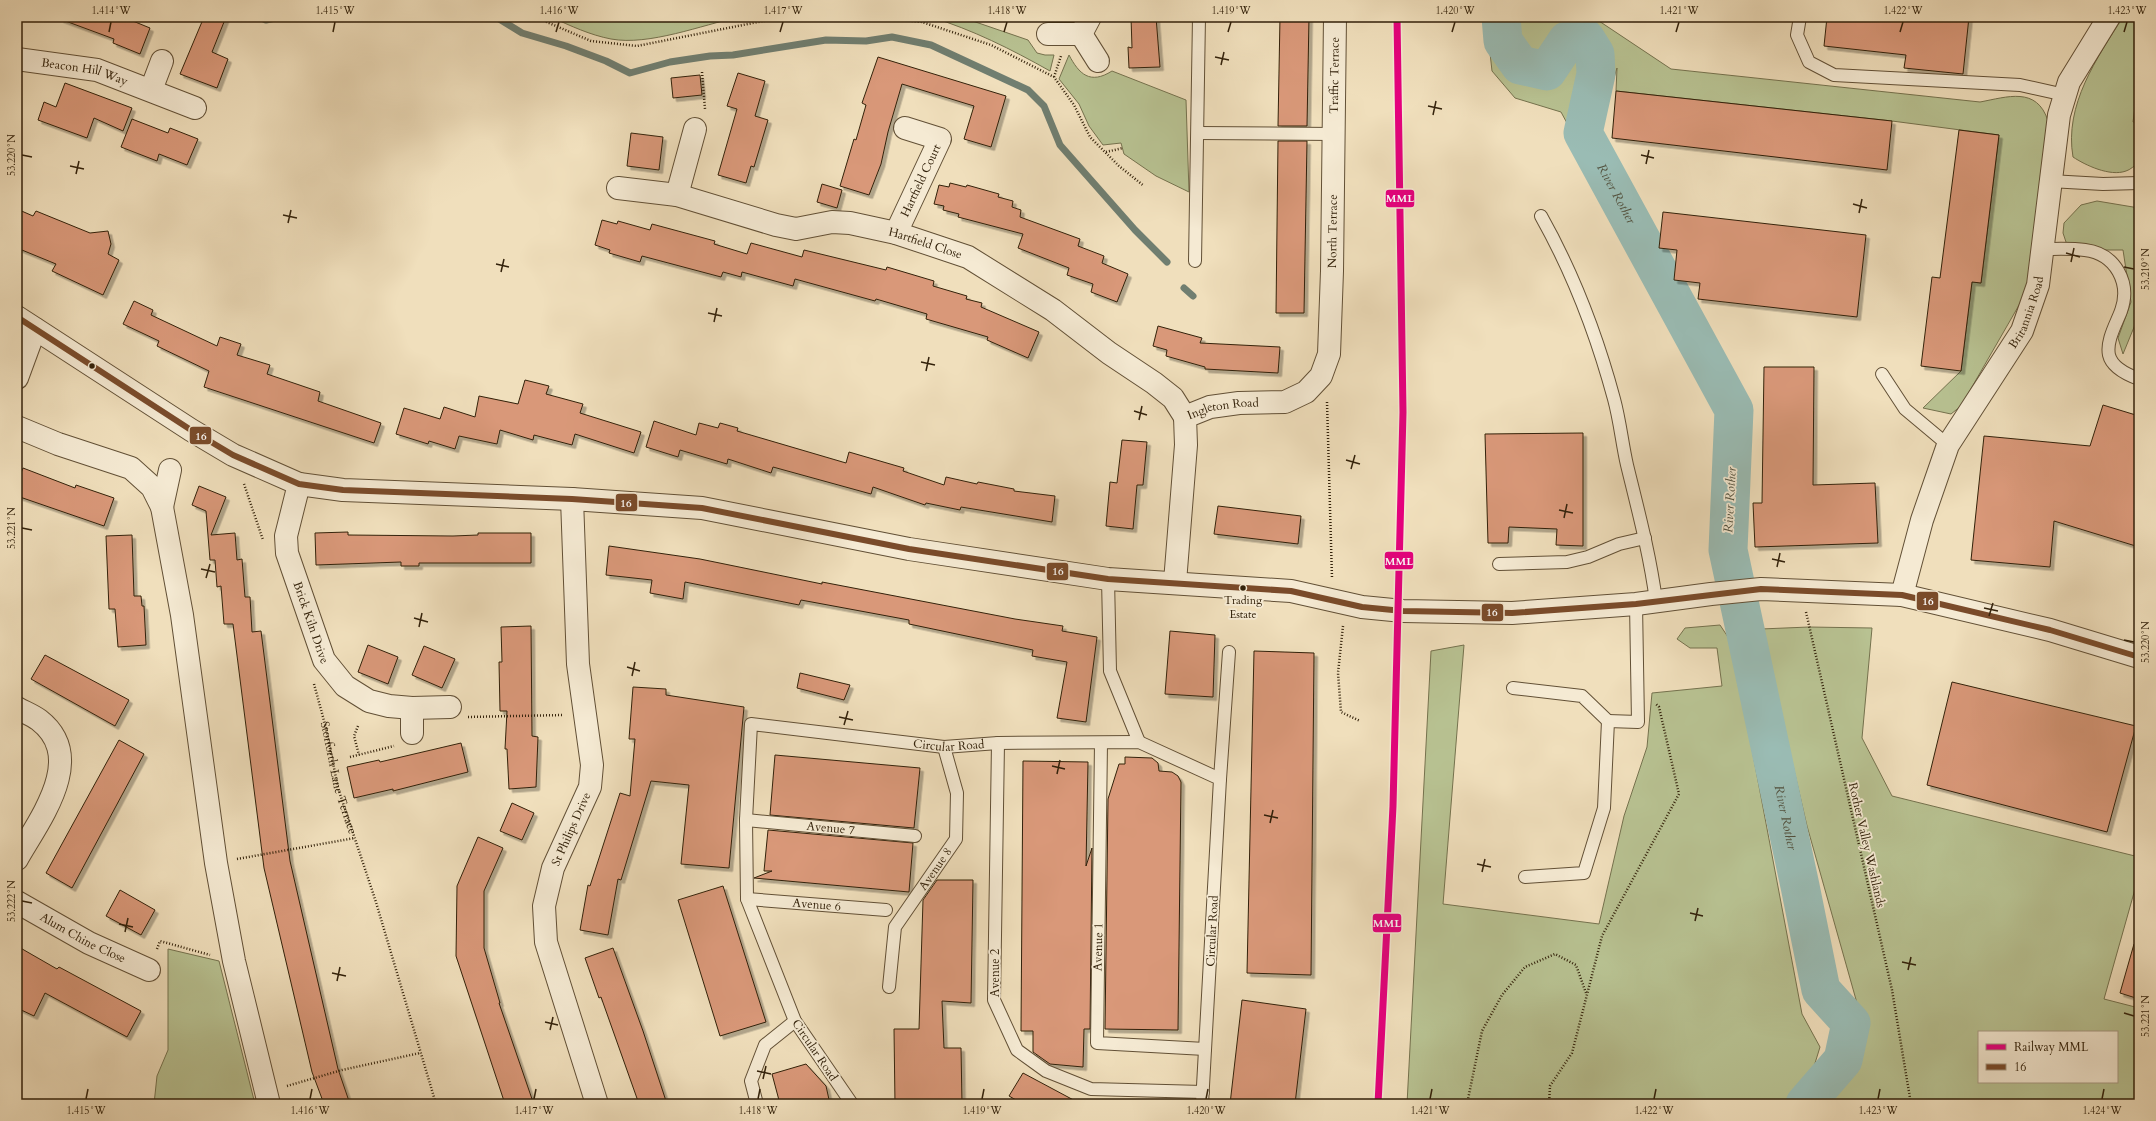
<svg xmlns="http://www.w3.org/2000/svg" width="2156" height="1121" viewBox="0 0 2156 1121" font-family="Cardo,serif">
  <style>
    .green { fill: #b8c292; stroke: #75724e; fill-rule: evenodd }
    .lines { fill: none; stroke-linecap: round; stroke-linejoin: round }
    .stream { stroke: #707e70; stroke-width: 7 }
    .river { stroke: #9abcb4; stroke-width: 39 }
    .building { fill: #d99879; stroke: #32210a; filter: url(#shadow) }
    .service-casing { stroke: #625036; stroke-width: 14 }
    .minor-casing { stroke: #625036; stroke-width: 24 }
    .tertiary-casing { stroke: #625036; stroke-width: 24 }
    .path { stroke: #32210a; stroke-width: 2.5; stroke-dasharray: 1 2; stroke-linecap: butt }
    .service { stroke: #f5ead3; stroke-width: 12 }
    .minor { stroke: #f5ead3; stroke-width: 22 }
    .tertiary { stroke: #f5ead3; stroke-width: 22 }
    .bus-1-casing { stroke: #f5ead3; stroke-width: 9 }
    .bus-1 { stroke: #7a4b2a; stroke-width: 6 }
    .rail-1-casing { stroke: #f5ead3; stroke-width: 10 }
    .rail-1 { stroke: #e5007d; stroke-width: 7 }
    .ticks { fill: none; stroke: #32210a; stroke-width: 1.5 }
    .bus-dot { fill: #32210a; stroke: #f5ead3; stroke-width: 1.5 }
    .labels { text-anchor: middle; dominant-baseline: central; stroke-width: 3.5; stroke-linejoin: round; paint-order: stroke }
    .bus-label { font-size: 11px; fill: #32210a; stroke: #f5ead3 }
    .street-label { font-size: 12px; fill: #32210a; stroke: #f5ead3 }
    .water-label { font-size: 13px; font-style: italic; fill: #51503d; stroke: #f5ead3 }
    .line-badge { stroke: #f5ead3; stroke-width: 1.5 }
    .badge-label { font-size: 11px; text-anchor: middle; font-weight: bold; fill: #fff }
    .neatline { fill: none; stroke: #32210a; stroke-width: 1.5 }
    .ticks-label { font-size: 10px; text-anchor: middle; fill: #32210a }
  </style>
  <defs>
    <filter id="shadow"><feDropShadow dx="3.5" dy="3.5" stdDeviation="0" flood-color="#0004"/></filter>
  </defs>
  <rect width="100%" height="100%" fill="#f0dfbc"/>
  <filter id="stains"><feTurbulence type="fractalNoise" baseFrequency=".005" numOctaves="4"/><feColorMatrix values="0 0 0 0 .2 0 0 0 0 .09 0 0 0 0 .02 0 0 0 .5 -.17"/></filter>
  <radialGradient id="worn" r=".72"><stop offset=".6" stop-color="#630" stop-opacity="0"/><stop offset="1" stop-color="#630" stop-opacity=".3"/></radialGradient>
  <path class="green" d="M551 17H739C702 25 649 46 611 39 590 35 571 26 551 17Z
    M931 17H961L1028 40 1037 53 1045 55H1054L1050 71C1011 49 973 30 931 17Z
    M1486 17H1593L1671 69 1980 102C2007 97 2037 86 2048 121L2030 286 1961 406 1951 414 1923 408 1961 371 1972 282 1981 283 1999 135 1892 121 1616 91 1617 68 1598 131 1568 125 1561 112 1515 98 1492 71Z
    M2123 17H2139V79L2133 122 2139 123V163C2135 165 2130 170 2126 171 2110 177 2085 165 2073 157 2064 105 2097 58 2123 17Z
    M1069 55C1079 74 1090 85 1112 71L1186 100 1189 192 1156 176 1124 154 1121 143 1103 145 1089 126 1079 104 1059 79Z
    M2097 201 2139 208V315L2123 354 2118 338 2131 302 2123 250H2076L2067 245 2063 233 2064 223 2081 205Z
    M1720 625 1732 643 1802 1014 1820 1047 1812 1073 1787 1104H1407L1431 651 1464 645 1443 904 1599 924 1624 816 1647 747 1652 693 1722 686 1717 648H1690L1677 639 1685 628Z
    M1809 627 1872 628 1862 738 1892 796 2139 857V875L2104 999 2139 1008V1104H1830L1859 1055 1866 1035 1807 826 1761 629ZM1979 1032H2117V1082H1979Z
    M168 949 219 961 255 1104H154L157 1076 168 1050Z"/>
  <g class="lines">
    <path class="stream" d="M260 17 266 20 279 17
      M496 17 522 33 566 46 606 61 630 73 670 62 710 56 733 55 826 40 866 41 892 37 931 45 1028 90 1044 106 1060 145 1135 230 1167 262
      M1184 288 1193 296"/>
    <path class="river" id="s1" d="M1501 17 1503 41 1520 65 1547 71 1567 41 1585 38 1595 54 1596 74 1583 133 1734 410 1728 550 1800 886 1821 990 1851 1023 1843 1060 1805 1104"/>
  </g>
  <path class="building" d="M61 17H123L150 28 140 54 113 43 114 39 60 19Z
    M204 17H226L212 52 228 59 217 88 180 74Z
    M1131 17H1156L1160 67 1129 68 1128 47 1132 48Z
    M1280 17H1309L1307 126H1278Z
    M1827 17H1969L1963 74 1904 68 1906 55 1824 46Z
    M878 57 1006 96 991 147 964 139 974 106 902 84 888 132 881 164 869 195 840 186 854 139 856 140 866 105 862 103Z
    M738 73 765 81 755 116 768 120 754 167 751 166 746 183 718 175 737 109 727 106Z
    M700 75 702 95 673 98 671 78Z
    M65 83 132 108 123 131 94 118 87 138 38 120 44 102 56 107Z
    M1616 91 1892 121 1887 170 1612 138Z
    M132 119 168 133 170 128 198 139 187 165 159 154 157 161 121 147Z
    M1959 130 1999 135 1981 283 1972 282 1961 371 1921 366 1932 277 1940 278Z
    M631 133 663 137 659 170 627 166Z
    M1278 141H1307L1304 313H1276Z
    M950 183 966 187 967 185 999 194 998 197 1013 201 1012 207 1021 210 1020 217 1080 239 1078 246 1104 256 1102 263 1128 274 1117 302 1091 292 1093 284 1067 275 1069 268 1018 248 1023 234 958 217 959 214 943 210 944 206 934 204 939 185 949 187Z
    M822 184 842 190 837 208 817 202Z
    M17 209 33 216 36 211 90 233 108 231 111 244 108 254 119 260 103 295 52 271 56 264 17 248Z
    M1663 212 1866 235 1857 317 1698 299 1700 283 1674 280 1677 250 1659 248Z
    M602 220 617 224 618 221 650 230 652 224 715 241 714 244 747 254 751 243 802 257 804 250 886 270 887 267 934 281 933 286 967 296 966 299 982 303 981 307 1039 332 1028 358 987 340 988 337 926 319 927 314 876 299 875 301 795 279 793 286 742 272 741 277 723 272 721 277 642 256 640 262 609 253 610 250 595 245Z
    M134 301 153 310 151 315 217 346 220 337 241 344 237 355 270 365 267 374 320 392 318 401 381 423 374 443 204 387 209 371 157 346 159 341 123 324Z
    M1158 326 1202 338 1200 343 1280 347 1278 373 1205 369V367L1166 356 1167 350 1153 346Z
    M1764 367H1814L1813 485 1875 483 1878 543 1755 547 1753 503H1762Z
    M525 380 549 386 546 394 583 404 580 413 641 432 634 453 575 434 572 445 534 435 533 440 500 430 497 444 459 436 455 449 429 441 428 444 396 434 404 408 440 419 444 407 475 417 479 396 518 404Z
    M2103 405 2139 416V547L2054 521 2050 567 1971 560 1984 436 2090 446Z
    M654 421 696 435 699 423 718 428 720 423 738 428 737 431 846 463 849 452 904 468 903 471 944 485 946 477 977 484 978 482 1014 489V491L1055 496 1052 522 961 507 960 510 926 503 925 505 873 487 871 494 773 467 771 473 728 459 727 464 680 450 678 457 646 447Z
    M1583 433V546L1556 545 1557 529 1509 527 1508 543H1488L1485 434Z
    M1122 440 1147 442 1143 485H1137L1133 529 1106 526 1110 482 1117 483Z
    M23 468 75 488 76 485 114 498 104 526 17 496V483Z
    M199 486 226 497 211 535 235 533 237 560 242 559 245 597H250L252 632 261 631 290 861 338 1069 350 1104H324L312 1072 264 868 233 624H224L221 586 217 587 215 560H210L206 511 192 505Z
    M1218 506 1301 516 1298 544 1214 534Z
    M348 532V535L453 536 478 535V533H531V563H419V566H401V562L316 565 315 533Z
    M132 535 134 596H141L142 606H144L146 645 118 647 115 609H109L106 536Z
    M609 546 700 559 822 584V582L1015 619 1063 626 1062 631 1097 637 1086 722 1057 718 1067 662 1032 656 1033 650 909 624V620L801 600 799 605 685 582 683 599 650 593 652 580 606 575Z
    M531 626 532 736 538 737 536 787 509 789 507 749H505L507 711H500L499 662H502L501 627Z
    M1170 631 1215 635 1213 697 1165 694Z
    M368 645 398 657 388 684 358 672Z
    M424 646 455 659 442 688 412 675Z
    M1254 651 1314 653 1311 975 1247 973Z
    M45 655 129 700 115 726 31 679Z
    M800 673 850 685 844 700 797 688Z
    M1952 682 2136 726 2107 832 1927 785Z
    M633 687 666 689V695L744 707 729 868 681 864 689 785 651 781 621 880 618 879 608 935 580 930 588 885 590 886 620 793 630 796 635 739H629Z
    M119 740 144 754 72 888 46 873Z
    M461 743 468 772 393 791V789L354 798 347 767 379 760 380 762Z
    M775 755 920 768 914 828 770 815Z
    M1125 757 1152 758 1158 763 1159 771 1172 772 1178 776 1181 782 1178 1030 1105 1029 1108 799 1119 764H1125Z
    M1023 761 1088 762 1086 866 1092 848 1090 1029H1084L1083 1067 1050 1064 1033 1052V1031H1021Z
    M512 803 534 813 522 840 500 831Z
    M768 830 913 843 909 892 754 878 772 871H764Z
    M478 837 503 848 484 891V948L500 1003H499L532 1099 519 1104H505L456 956 457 886Z
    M937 880H973L971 1003 942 1001 944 1048H961L962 1104H895L894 1029H919L923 900Z
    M723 886 766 1022 720 1036 678 900Z
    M120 890 155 910 141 935 106 916Z
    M2134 944 2139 945V999L2120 993Z
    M17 946 57 969 59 967 141 1011 127 1037 45 993 34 1016 17 1008Z
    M613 948 643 1031 667 1104H639L601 997 599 998 585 958Z
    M1242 1000 1306 1009 1295 1104H1230Z
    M806 1064 826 1086 830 1104H780L772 1074Z
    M1023 1073 1081 1104H1023L1009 1096Z"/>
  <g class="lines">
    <defs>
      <g id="service">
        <path d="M1800 17 1797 35 1809 62 1834 75 2020 85 2065 95"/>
        <path d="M1199 133 1335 134"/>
        <path d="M2050 181 2103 184 2139 183"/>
        <path d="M1541 216C1573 273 1597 336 1614 399 1620 421 1622 443 1627 465 1638 510 1650 555 1656 601"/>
        <path d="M2042 249C2056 249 2071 248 2085 250 2116 254 2131 283 2121 311 2116 324 2106 341 2109 355 2112 368 2128 375 2139 379"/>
        <path d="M1195 261 1199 17"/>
        <path d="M1882 374 1905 409 1948 445"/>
        <path d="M1499 564 1567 562 1588 557 1619 544 1645 538"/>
        <path d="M1108 579 1110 671 1139 742"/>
        <path d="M1513 688 1582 696 1608 721"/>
        <path d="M998 743 994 1000 1017 1050 1046 1071 1091 1089 1203 1092"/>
        <path d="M1101 743 1097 1043 1205 1049"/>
        <path d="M1220 779 1229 652"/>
        <path id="s3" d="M746 820 915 836"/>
        <path d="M1525 877 1584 873 1604 808 1608 721 1638 722 1636 604"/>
        <path id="s4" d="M747 899 886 910"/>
        <path id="s5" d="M889 987 895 927 956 839 957 793 944 747"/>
        <path d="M757 1104 751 1081 765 1045 795 1021"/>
        <path id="s6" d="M852 1104 795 1021 747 899 746 820 751 724 944 747 998 743 1139 742 1220 779 1202 1104"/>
      </g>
      <g id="minor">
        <path d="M1048 34H1081L1098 61"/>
        <path d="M1081 34 1090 17"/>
        <path id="s7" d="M17 59 97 70 195 108"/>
        <path d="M151 90 162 61"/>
        <path id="s8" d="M618 188 677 195 776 225 796 229 832 222 850 223 896 233 968 257 1053 310 1109 353 1154 383 1173 398 1185 417"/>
        <path d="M677 195 695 129"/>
        <path id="s9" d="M896 233 940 139 905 128"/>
        <path d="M17 378 35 329"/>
        <path d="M17 427 58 444 131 468 152 487 162 507 182 615 216 863 234 961 269 1104"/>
        <path id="s10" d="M299 484 286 536 287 553 324 660 345 686 369 701 389 706 412 708 450 707"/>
        <path d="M572 499 578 664 592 765 590 787 553 868 544 906 546 942 597 1104"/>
        <path d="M162 507 170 470"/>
        <path id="s11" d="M1175 582 1186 445 1185 417 1210 407 1239 403 1285 402 1306 392 1321 376 1329 354 1332 271 1335 17"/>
        <path id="s12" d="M1902 595 1922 520 1948 445 2022 331 2038 285 2059 115 2069 82 2109 17"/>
        <path d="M17 708C24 712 32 715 39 720 88 758 39 820 17 859"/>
        <path d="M412 708V733"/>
        <path id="s13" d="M17 902 89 943 149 970"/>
      </g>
      <path id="tertiary" d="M17 317 191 430 233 455 299 484 343 490 572 499 702 508 909 549 1108 579 1291 591 1362 607 1403 611 1512 613 1636 604 1711 594 1761 589 1902 595 2050 630 2139 657"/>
    </defs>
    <use href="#service" class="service-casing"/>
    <use href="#minor" class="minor-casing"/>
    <use href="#tertiary" class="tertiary-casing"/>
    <g class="path">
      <path d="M535 17 591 41 637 46 763 21 815 17"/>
      <path d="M876 17 922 22 991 45 1054 77 1074 105 1090 137 1119 166 1144 186"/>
      <path d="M702 72 705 109"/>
      <path d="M1054 77 1061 56"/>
      <path d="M1106 152 1123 148"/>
      <path d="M1327 402 1332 578"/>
      <path d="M244 484 263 540"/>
      <path d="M1806 612 1892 990 1911 1104"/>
      <path d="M1343 626 1338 673 1341 712 1360 721"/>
      <path id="s2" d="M314 684 326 728 338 788 375 899 436 1104"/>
      <path d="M468 717 563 715"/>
      <path d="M358 726 354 736 359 755"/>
      <path d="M350 757 394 746"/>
      <path d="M237 859 355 838"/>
      <path d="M157 949 160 941 210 955"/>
      <path d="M287 1086 342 1070 420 1053"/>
      <path d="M1467 1104 1482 1031 1502 995 1525 967 1555 954 1576 965 1586 993"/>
      <path d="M1549 1104 1550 1086 1572 1053 1602 936 1679 794 1659 707 1655 703"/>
    </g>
    <use href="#service" class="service"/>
    <use href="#minor" class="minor"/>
    <use href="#tertiary" class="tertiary"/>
    <defs>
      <path id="bus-1" d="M17 317 191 430 233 455 299 484 343 490 572 499 702 508 909 549 1108 579 1291 591 1362 607 1403 611 1512 613 1636 604 1761 589 1902 595 2050 630 2139 657"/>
    </defs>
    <use href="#bus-1" class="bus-1-casing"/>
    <use href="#bus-1" class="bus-1"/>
    <defs>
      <path id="rail-1" d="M1378 1104 1393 806 1403 412 1397 17"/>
    </defs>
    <use href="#rail-1" class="rail-1-casing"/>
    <use href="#rail-1" class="rail-1"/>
  </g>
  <path class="ticks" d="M109 32 111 22M333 32 335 22M556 32 559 22M780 32 783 22M1004 32 1007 22M1228 32 1231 22M1452 32 1455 22M1676 32 1679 22M1900 32 1903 22M2124 32 2127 22M1215 57 1229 60M1221 65 1224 52M1428 106 1442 109M1433 115 1436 101M22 155 32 157M1641 155 1654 158M1646 164 1649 150M70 166 84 169M76 174 79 161M1853 204 1867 208M1859 213 1862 199M283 215 297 218M288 223 291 210M2066 253 2080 257M2071 262 2074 248M496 264 509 267M2124 267 2134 269M501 272 504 259M708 313 722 316M714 322 717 308M921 362 935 365M926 371 929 357M1134 411 1147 415M1139 420 1142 406M1346 460 1360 464M1351 469 1355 455M1559 510 1573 513M1564 518 1567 504M22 528 32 530M1772 559 1785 562M1777 567 1780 553M201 569 215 572M206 578 210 564M1984 608 1998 611M1989 616 1993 603M414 618 428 622M419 627 422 613M2124 640 2134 642M627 667 640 671M632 676 635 662M839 717 853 720M844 725 848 711M1052 766 1065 769M1057 774 1060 760M1264 815 1278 818M1270 823 1273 810M1477 864 1491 867M1482 872 1485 859M22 901 32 903M1690 913 1703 916M1695 921 1698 908M119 924 133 927M125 932 128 918M1902 962 1916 965M1908 970 1911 957M332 973 346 976M337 981 340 967M2124 1013 2134 1016M545 1022 558 1025M550 1030 553 1017M757 1071 771 1074M763 1079 766 1066M86 1099 88 1089M310 1099 312 1089M534 1099 536 1089M758 1099 760 1089M982 1099 984 1089M1206 1099 1208 1089M1430 1099 1432 1089M1654 1099 1656 1089M1878 1099 1880 1089M2102 1099 2104 1089"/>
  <g class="bus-dot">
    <circle cx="92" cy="366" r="3.5"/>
    <circle cx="1243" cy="588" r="3.5"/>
  </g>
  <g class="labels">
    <g class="bus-label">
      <text x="1243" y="600">Trading<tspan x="1243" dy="14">Estate</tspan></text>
    </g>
    <g class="street-label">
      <text stroke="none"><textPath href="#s7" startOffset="69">Beacon Hill Way</textPath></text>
      <text stroke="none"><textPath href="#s11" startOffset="615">Traffic Terrace</textPath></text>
      <text stroke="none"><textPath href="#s9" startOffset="58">Hartfield Court</textPath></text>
      <text stroke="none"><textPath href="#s11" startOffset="459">North Terrace</textPath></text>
      <text stroke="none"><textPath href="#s8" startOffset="316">Hartfield Close</textPath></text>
      <text stroke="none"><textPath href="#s12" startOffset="312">Britannia Road</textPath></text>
      <text stroke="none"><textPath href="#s11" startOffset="205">Ingleton Road</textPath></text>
      <text stroke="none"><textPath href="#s10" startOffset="144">Brick Kiln Drive</textPath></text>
      <text stroke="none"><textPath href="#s6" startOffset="606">Circular Road</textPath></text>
      <text stroke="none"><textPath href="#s2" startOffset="97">Storforth Lane Terrace</textPath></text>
      <text stroke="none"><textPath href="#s3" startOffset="85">Avenue 7</textPath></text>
      <text transform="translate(571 829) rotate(-66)">St Philips Drive</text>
      <text transform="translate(1867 845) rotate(77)">Rother Valley Washlands</text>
      <text stroke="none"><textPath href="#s5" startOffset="131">Avenue 8</textPath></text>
      <text stroke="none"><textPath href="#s4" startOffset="70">Avenue 6</textPath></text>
      <text transform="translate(1212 931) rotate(-87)">Circular Road</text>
      <text stroke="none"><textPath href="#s13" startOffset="75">Alum Chine Close</textPath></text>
      <text transform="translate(1098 947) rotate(-89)">Avenue 1</text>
      <text transform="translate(995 973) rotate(-90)">Avenue 2</text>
      <text transform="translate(815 1050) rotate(56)">Circular Road</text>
    </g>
    <g class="water-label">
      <text stroke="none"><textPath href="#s1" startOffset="304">River Rother</textPath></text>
      <text transform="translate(1730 500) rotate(-87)">River Rother</text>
      <text stroke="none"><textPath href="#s1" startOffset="964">River Rother</textPath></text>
    </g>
  </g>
  <g class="line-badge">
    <rect x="1385" y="189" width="30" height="19" rx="4" fill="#e5007d"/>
    <rect x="189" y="426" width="23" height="19" rx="4" fill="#7a4b2a"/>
    <rect x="615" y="493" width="23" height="19" rx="4" fill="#7a4b2a"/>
    <rect x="1384" y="551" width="30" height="19" rx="4" fill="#e5007d"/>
    <rect x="1046" y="562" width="23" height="19" rx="4" fill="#7a4b2a"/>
    <rect x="1916" y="591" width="23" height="20" rx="4" fill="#7a4b2a"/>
    <rect x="1481" y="603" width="23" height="19" rx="4" fill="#7a4b2a"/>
    <rect x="1372" y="913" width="30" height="20" rx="4" fill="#e5007d"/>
  </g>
  <g class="badge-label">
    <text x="1400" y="202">MML</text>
    <text x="201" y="440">16</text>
    <text x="626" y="507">16</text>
    <text x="1399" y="565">MML</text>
    <text x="1058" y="575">16</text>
    <text x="1928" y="605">16</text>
    <text x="1492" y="616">16</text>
    <text x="1387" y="927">MML</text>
  </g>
  <rect width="2156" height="1121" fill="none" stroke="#f0dfbc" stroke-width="44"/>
  <rect x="1978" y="1031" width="140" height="52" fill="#f5ead3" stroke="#a79a83"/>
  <rect x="1986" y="1044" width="20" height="6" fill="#e5007d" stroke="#a79a83"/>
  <text x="2014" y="1051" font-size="12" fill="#32210a">Railway MML</text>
  <rect x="1986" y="1064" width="20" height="6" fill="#7a4b2a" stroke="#a79a83"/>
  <text x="2014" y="1071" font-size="12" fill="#32210a">16</text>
  <rect x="22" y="22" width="2112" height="1077" class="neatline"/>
  <g class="ticks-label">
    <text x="111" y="14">1.414°W</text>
    <text x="335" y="14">1.415°W</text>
    <text x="559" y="14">1.416°W</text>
    <text x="783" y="14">1.417°W</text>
    <text x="1007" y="14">1.418°W</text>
    <text x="1231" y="14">1.419°W</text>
    <text x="1455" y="14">1.420°W</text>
    <text x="1679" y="14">1.421°W</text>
    <text x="1903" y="14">1.422°W</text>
    <text x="2127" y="14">1.423°W</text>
    <text transform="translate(11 155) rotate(-90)" y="4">53.220°N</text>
    <text transform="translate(2145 269) rotate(-90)" y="4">53.219°N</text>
    <text transform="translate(11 528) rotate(-90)" y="4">53.221°N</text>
    <text transform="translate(2145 642) rotate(-90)" y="4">53.220°N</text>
    <text transform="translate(11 901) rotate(-90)" y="4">53.222°N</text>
    <text transform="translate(2145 1016) rotate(-90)" y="4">53.221°N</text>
    <text x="86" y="1114">1.415°W</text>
    <text x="310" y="1114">1.416°W</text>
    <text x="534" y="1114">1.417°W</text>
    <text x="758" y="1114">1.418°W</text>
    <text x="982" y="1114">1.419°W</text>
    <text x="1206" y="1114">1.420°W</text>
    <text x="1430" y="1114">1.421°W</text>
    <text x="1654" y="1114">1.422°W</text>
    <text x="1878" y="1114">1.423°W</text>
    <text x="2102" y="1114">1.424°W</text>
  </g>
  <rect width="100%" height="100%" filter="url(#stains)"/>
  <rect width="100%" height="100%" fill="url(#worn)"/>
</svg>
